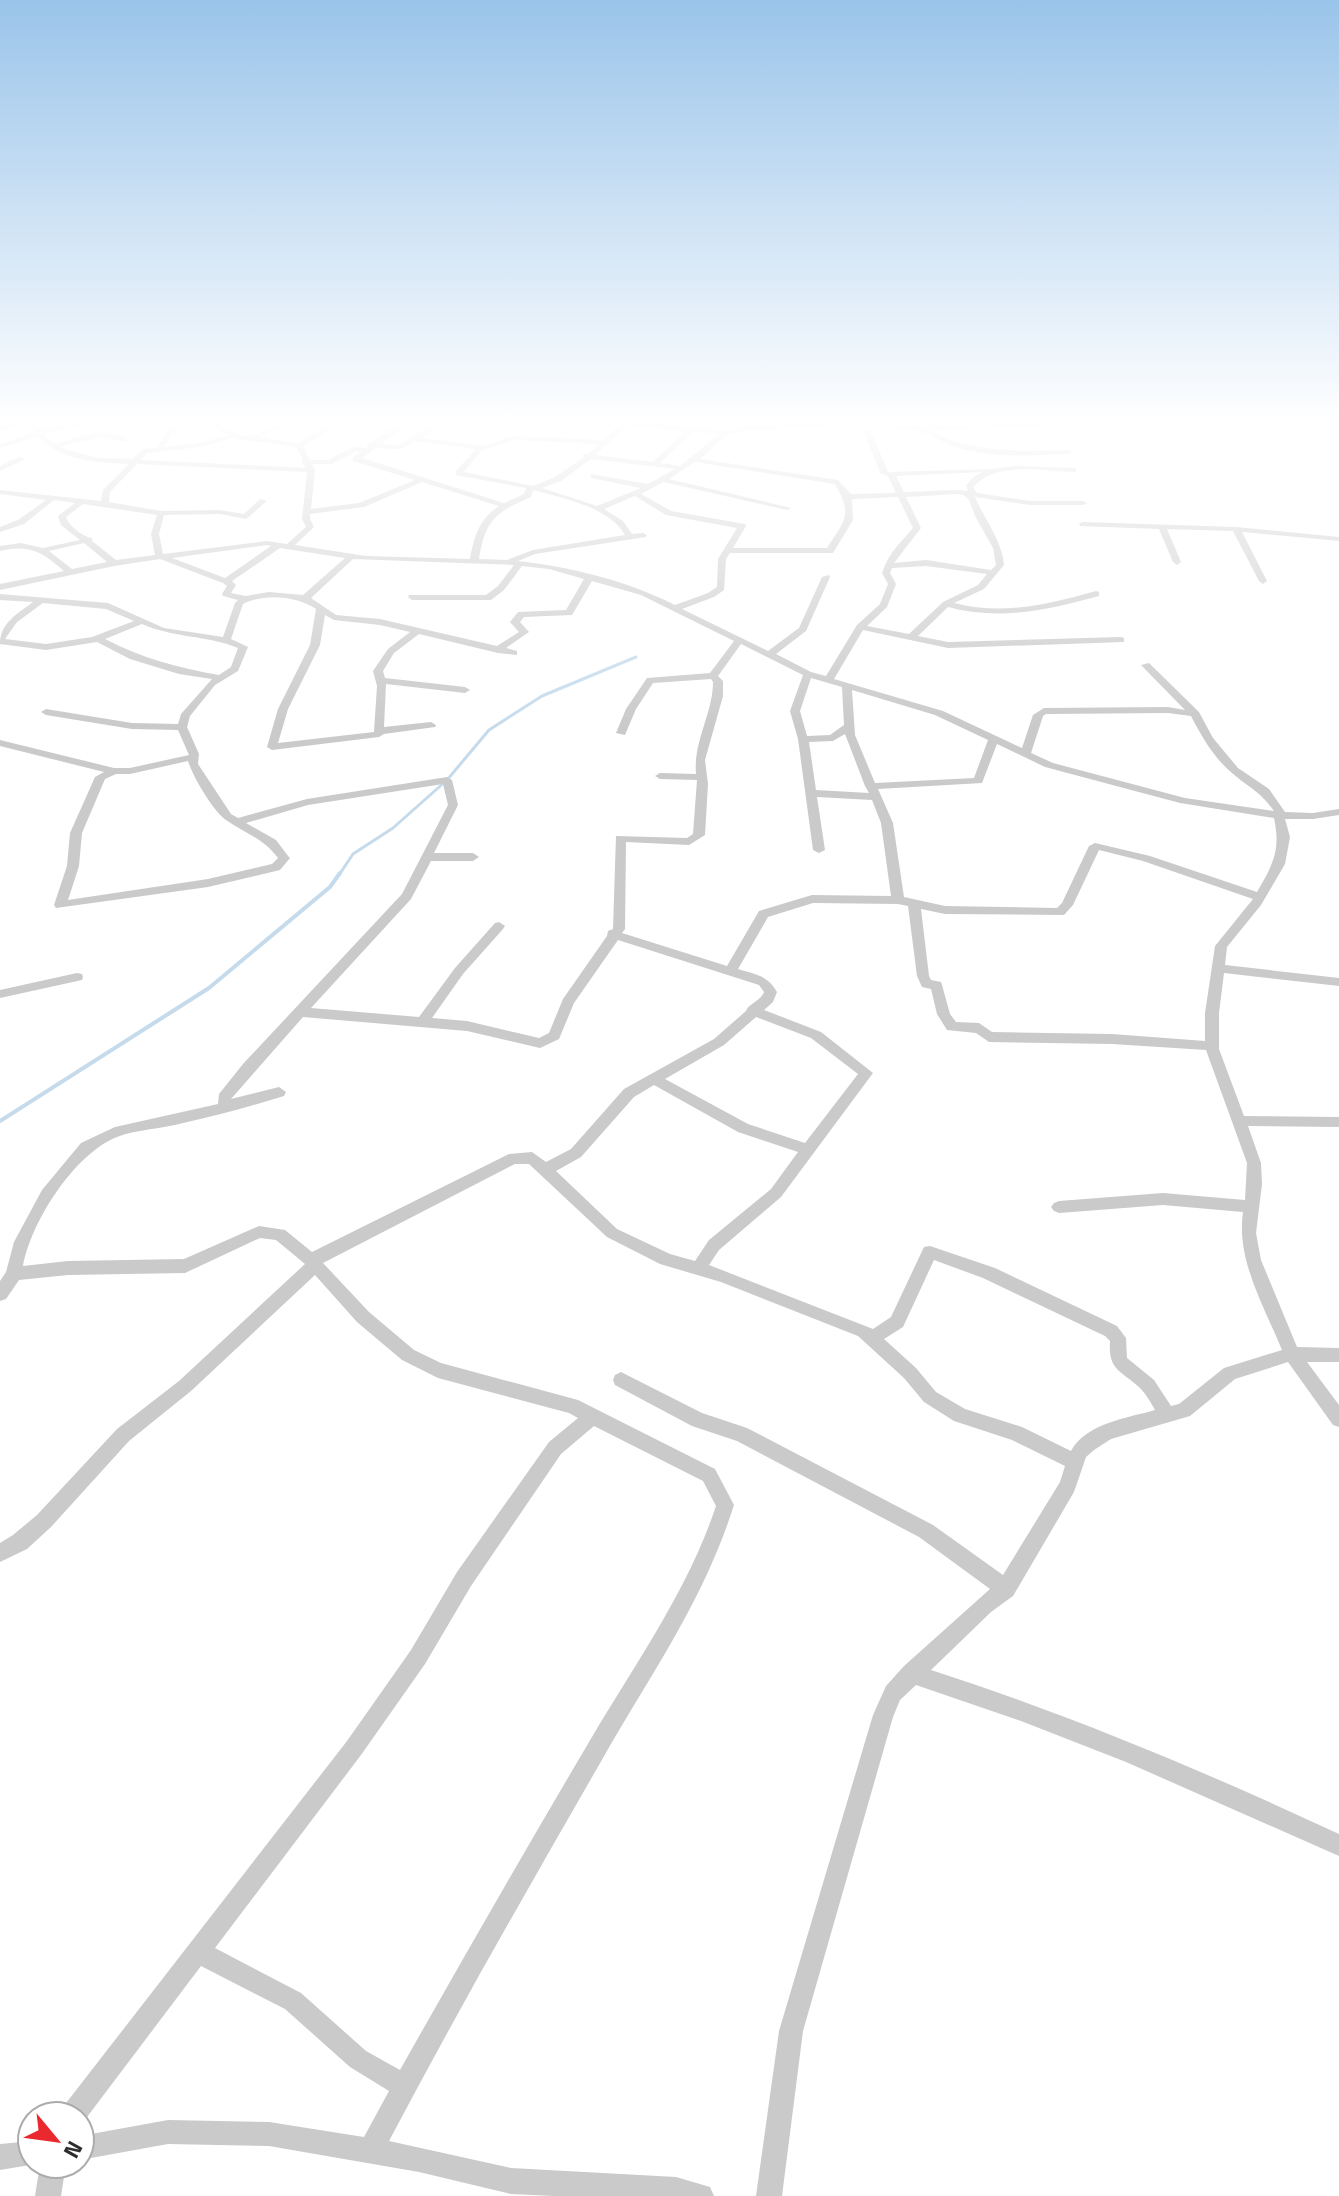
<svg xmlns="http://www.w3.org/2000/svg" width="1339" height="2196" viewBox="0 0 1339 2196" font-family="'Titillium Web',sans-serif">
  <style>
    .lines { fill: none; stroke-linecap: round; stroke-linejoin: round }
    .stream-far1 { stroke: #c5dbec; stroke-width: 3 }
    .stream { stroke: #c5dbec; stroke-width: 4 }
    .street { fill: #cacaca; fill-rule: evenodd }
  </style>
  <rect width="100%" height="100%" fill="#fff"/>
  <g class="lines">
    <path class="stream-far1" d="M339 875 353 854 393 828 447 780 489 730 542 696 636 657"/>
    <path class="stream" d="M0 1121 209 988 330 887 340 873"/>
    <path class="street" d="M25 419H35L41 430 96 419H112L44 434 54 444C78 437 103 426 127 438V442L99 437 59 447 97 458 133 459 142 449 157 448 169 428 175 429 164 447 199 443 228 435 203 419C219 419 230 435 245 436 265 436 282 419 302 419L259 437 298 443 338 419H347L303 446 310 460H328L353 447 366 448 368 444 407 419H415L381 444 399 445 435 423V419H441V424L423 438 484 446 513 436 603 440 626 419H634L631 422 690 427 699 419H706L697 428 730 431 748 426 825 423 831 419H839L827 427 748 430 726 435 700 459 838 480 851 494 896 493 888 476 881 474 863 431 867 429 871 431 888 472 991 469 1016 466 1076 468V472H1073C1042 471 996 461 973 487L977 493 1030 501H1083L1087 503 1083 505H1030L975 497C984 518 1003 543 1004 565L984 589 954 603C1003 616 1049 604 1096 591L1099 592V596C1048 610 1000 621 948 607L918 636 948 642 1121 637 1124 638V642L948 648 863 630 834 679 943 711 1022 748 1033 715 1044 708 1168 707 1185 710 1141 665 1149 663 1199 712 1213 738 1238 768 1269 789 1285 812 1313 813 1339 809V815L1313 819H1285L1290 837 1285 864 1261 905 1227 947 1225 965 1339 978V986L1224 973 1219 1013V1049L1244 1116 1339 1117V1127L1248 1126 1261 1163 1262 1184 1256 1233 1261 1260 1297 1347 1339 1348V1362H1307L1339 1405V1427L1333 1425 1288 1362 1235 1379 1190 1416 1111 1439 1094 1450 1086 1457 1074 1492 1013 1596 991 1612 931 1670C1071 1715 1206 1772 1339 1834V1856L1126 1762 1021 1721 916 1685 900 1700 893 1717 803 2031 782 2196H756L779 2031 873 1715 886 1686 904 1666 990 1589 919 1537 737 1441 692 1426 615 1385 613 1380 615 1375 621 1372 702 1413 747 1428 933 1525 1003 1575 1060 1482 1065 1466 1012 1440 954 1421 924 1402 904 1378 858 1336 721 1282 660 1264 607 1237 529 1164H515L323 1263 369 1312 414 1350 441 1363 578 1400 715 1469 734 1505C703 1602 652 1672 603 1758 530 1885 457 2012 389 2141L511 2168 676 2177 710 2187 714 2196H554L511 2194 419 2172 269 2146 168 2144 80 2160V2136L168 2120 269 2122 364 2137 389 2091 350 2067 285 2009 201 1966 81 2125 80 2116H60L63 2107 347 1741 411 1650 457 1572 549 1442 578 1418 569 1413 438 1378 402 1360 357 1322 315 1275 191 1391 129 1441 51 1527 27 1549 0 1562V1543L13 1535 37 1515 117 1429 179 1381 305 1264 276 1240 260 1238 185 1273 68 1275 19 1280 6 1299 0 1301V1281L6 1272 14 1242 42 1190 81 1143 115 1127 218 1104 219 1094 243 1064 402 894 448 805 443 784 308 805 246 823 276 840 288 856 290 858 280 870 208 887 56 908 54 905 67 866 70 833 95 777 104 772 0 746V740L114 768H130L189 755 178 730 132 729 46 715 41 712 46 709 132 723 178 724 181 714 212 679 179 674 130 659 97 642 46 650 0 644C0 623 17 614 33 602L0 600V594L108 603 164 628 223 637 235 603 238 600 223 596 222 594 227 586 223 583 160 559 114 566 0 590V584L64 571C42 552 30 544 0 551V546L21 543 43 548 80 540 61 525 58 516 75 503 54 500 24 524 0 532V527L18 520 46 500 0 494V490L101 501 103 490 129 464C97 462 61 462 38 436L0 448V444L35 432 29 423 0 431V427ZM627 426 686 431 653 462 595 455ZM693 432 719 434 680 466 660 463ZM232 438 296 447 303 460 301 462 306 468 141 460 147 453 200 447ZM514 440 599 444 588 454H583V458L555 477 533 486 464 472 481 451ZM415 441 476 449 456 471V475L526 488 524 494 504 503 362 458 376 448 401 449ZM357 451 361 452 353 457V461L415 480 359 503 311 509 315 470 312 464H332ZM591 459 675 469 648 484 591 474V478L641 488 597 506 542 488 561 481ZM695 462 835 484C853 514 845 521 827 548H733L746 526 745 524 671 511 641 494 663 482 787 510 791 508 669 479ZM137 464 307 472 302 519 306 527 287 544 267 541 163 554 159 534 164 515 220 514 246 519 267 501 260 499 244 514 220 510 161 511 109 502 110 492ZM982 472 974 477 966 485 968 491 957 490 904 492 896 476ZM422 482 499 506C479 519 474 537 470 559L366 556 295 545 314 527 310 519V514L364 507ZM533 490C563 498 609 507 625 535L533 550 507 560 479 559C485 520 496 512 531 497ZM957 494 964 495 969 500 975 516 993 548 996 565 991 570 926 560 894 563 921 528 906 497ZM635 496 666 515 737 528 718 559 717 587 708 593 675 605C627 581 572 567 518 561L535 554 646 537 647 535 643 533 632 534 623 521 604 509ZM898 497 913 528C900 543 888 554 882 573L888 584 880 604 857 625 826 676 811 672 776 654 806 631 830 577 829 575 822 577 799 628 768 651 682 609 714 597 724 590 726 559 730 553H833L853 520 852 499ZM83 504 157 515 151 534 155 555 116 560 92 541V538C83 537 69 526 66 517ZM84 543 107 562 72 569 49 551ZM267 545 271 546 225 578 172 558ZM280 548 345 558 303 595 269 592 246 596 231 593 236 585 232 581ZM353 559 514 565 498 586 486 595H409L408 597 412 600H491L504 590 522 566 549 569 584 579 566 610 518 612 510 622 519 632 497 646 380 619 336 615 311 598ZM926 566 987 574 978 585 943 602 909 634 867 626 887 607 896 584 890 573 892 568ZM592 581 641 595 734 641 710 673 647 678 626 709 616 733 625 735 636 709 653 683 711 679 713 682C713 713 693 742 696 774L660 773 655 776 660 779 697 780 693 834 687 838 616 836 613 929 608 931 607 936 563 999 549 1033 539 1038 467 1021 432 1018 463 974 503 929 505 926 499 922 495 923 455 968 419 1017 311 1008 411 899 431 861H473L479 857 473 853H434L458 805 452 780 447 777 307 799 238 818 231 814 198 764 199 754 187 727 190 716 215 685 238 671 248 647 231 639 243 604C265 593 297 596 316 609L310 645 278 709 267 747 272 750 379 737 384 734 435 727 436 725 431 722 384 727 386 684 465 693 470 690 465 687 385 678 383 671 394 653 419 634 498 653 517 655V651L506 648 529 632 520 622 524 617 572 615ZM43 603 106 609 134 621 92 637 46 644 5 639 17 622ZM325 615 334 620 380 625 410 632 388 649 373 671 377 686 374 732 278 743 288 709 320 645ZM142 624C173 638 207 635 238 648L231 667 219 675C178 668 142 658 105 639ZM741 644 803 675 790 711 798 739 813 850 819 853 825 850 817 797 872 800 881 823 891 896 812 895 759 911 727 966 622 933 625 929 626 842 689 845 705 835 708 784 705 760 723 696V681L718 676ZM811 678 842 687 844 725 830 735 807 736 800 711ZM852 690 935 715 988 740 974 778 875 783 855 735ZM1168 713 1191 716C1202 737 1214 758 1232 773 1249 788 1259 790 1274 811L1185 798 1053 763 1031 753 1043 716 1046 714ZM845 734 865 786 869 793 816 790 809 742 833 741ZM997 744 1045 767 1180 803 1274 818C1281 851 1273 864 1257 892L1150 856 1095 843 1089 846 1062 903 1057 908 945 906 904 897 893 823 878 789 982 783ZM188 761C193 777 213 811 226 820 245 833 264 839 278 858L272 864 208 879 68 900 79 866 82 833 105 779 116 774H130ZM1099 850 1143 861 1253 899 1215 946 1205 1013V1041L1112 1034 992 1032 979 1023 956 1022 950 1014 942 985 941 982 931 980 929 976 921 909 945 914 1064 915 1073 905ZM813 903 898 904 908 906 917 976 922 987 931 989 937 1014 947 1030 976 1033 989 1042 1112 1044 1206 1050 1247 1163 1245 1200 1163 1193 1059 1201 1054 1203 1051 1207 1054 1211 1059 1213 1163 1205 1243 1212C1236 1260 1264 1306 1282 1350L1224 1368 1179 1404 1171 1406 1154 1380 1127 1358 1126 1338 1117 1326 995 1268 930 1246 924 1247 891 1317 873 1329 709 1265 719 1250 781 1197 873 1073 821 1032 764 1010 773 1002 777 992C767 975 757 975 738 969L768 917ZM618 940 759 985 764 992C761 1001 748 1004 746 1011L714 1039 624 1089 571 1149 546 1162 532 1152 509 1154 312 1252 285 1230 259 1226 184 1259 68 1261 23 1266C31 1222 74 1154 117 1137 138 1129 162 1129 183 1123 217 1116 251 1106 284 1096L286 1092 279 1087 231 1099 303 1017 467 1031 540 1048 559 1039 574 1003ZM756 1017 811 1038 858 1074 805 1143 748 1124 665 1079 724 1045ZM654 1085 738 1132 798 1152 771 1189 709 1240 695 1261 670 1254 617 1229 556 1171 581 1157 634 1097ZM934 1260 983 1278 1105 1336 1110 1341C1108 1371 1121 1370 1140 1388 1146 1394 1151 1403 1155 1410 1128 1418 1086 1423 1071 1451L1022 1427 965 1409 936 1392 916 1368 884 1339 903 1327ZM594 1426 703 1481 716 1506C688 1590 637 1661 592 1737 527 1847 463 1958 400 2070L366 2051 301 1993 215 1948 361 1755 425 1664 471 1586 561 1454Z
      M885 419H892V425L897 427 1057 423 1059 426 929 430C974 454 1019 451 1068 450L1072 452 1068 454C1031 455 993 459 956 447 944 444 934 436 922 432 911 428 898 432 886 427Z
      M19 457 26 459 0 471V466Z
      M1083 522 1236 527 1339 537V541L1242 532 1267 581 1263 584 1259 581 1233 531 1167 529 1181 562 1177 565 1173 562 1159 529 1080 526 1079 524Z
      M77 973 82 974 83 977 82 980 0 998V990Z
      M32 2141V2164H36L0 2170V2144Z
      M40 2164H66L61 2196H35Z"/>
  </g>
  <linearGradient id="sky" x2="0" y2="1"><stop stop-color="#9ac4ea"/><stop offset="0.58" stop-color="#fff"/><stop offset="1" stop-color="#fff" stop-opacity="0"/></linearGradient>
  <rect width="1339" height="727" fill="url(#sky)"/>
  <g transform="translate(56 2140) rotate(119)"><circle r="38" fill="#ffffff" stroke="#ababab" stroke-width="2"/>
  <path d="M0-6L14 30L0 20L-14 30Z" fill="#ea292f"/>
  <text y="-12" font-size="22" font-weight="bold" text-anchor="middle" fill="#2d2d2d">N</text>
  </g>
</svg>
